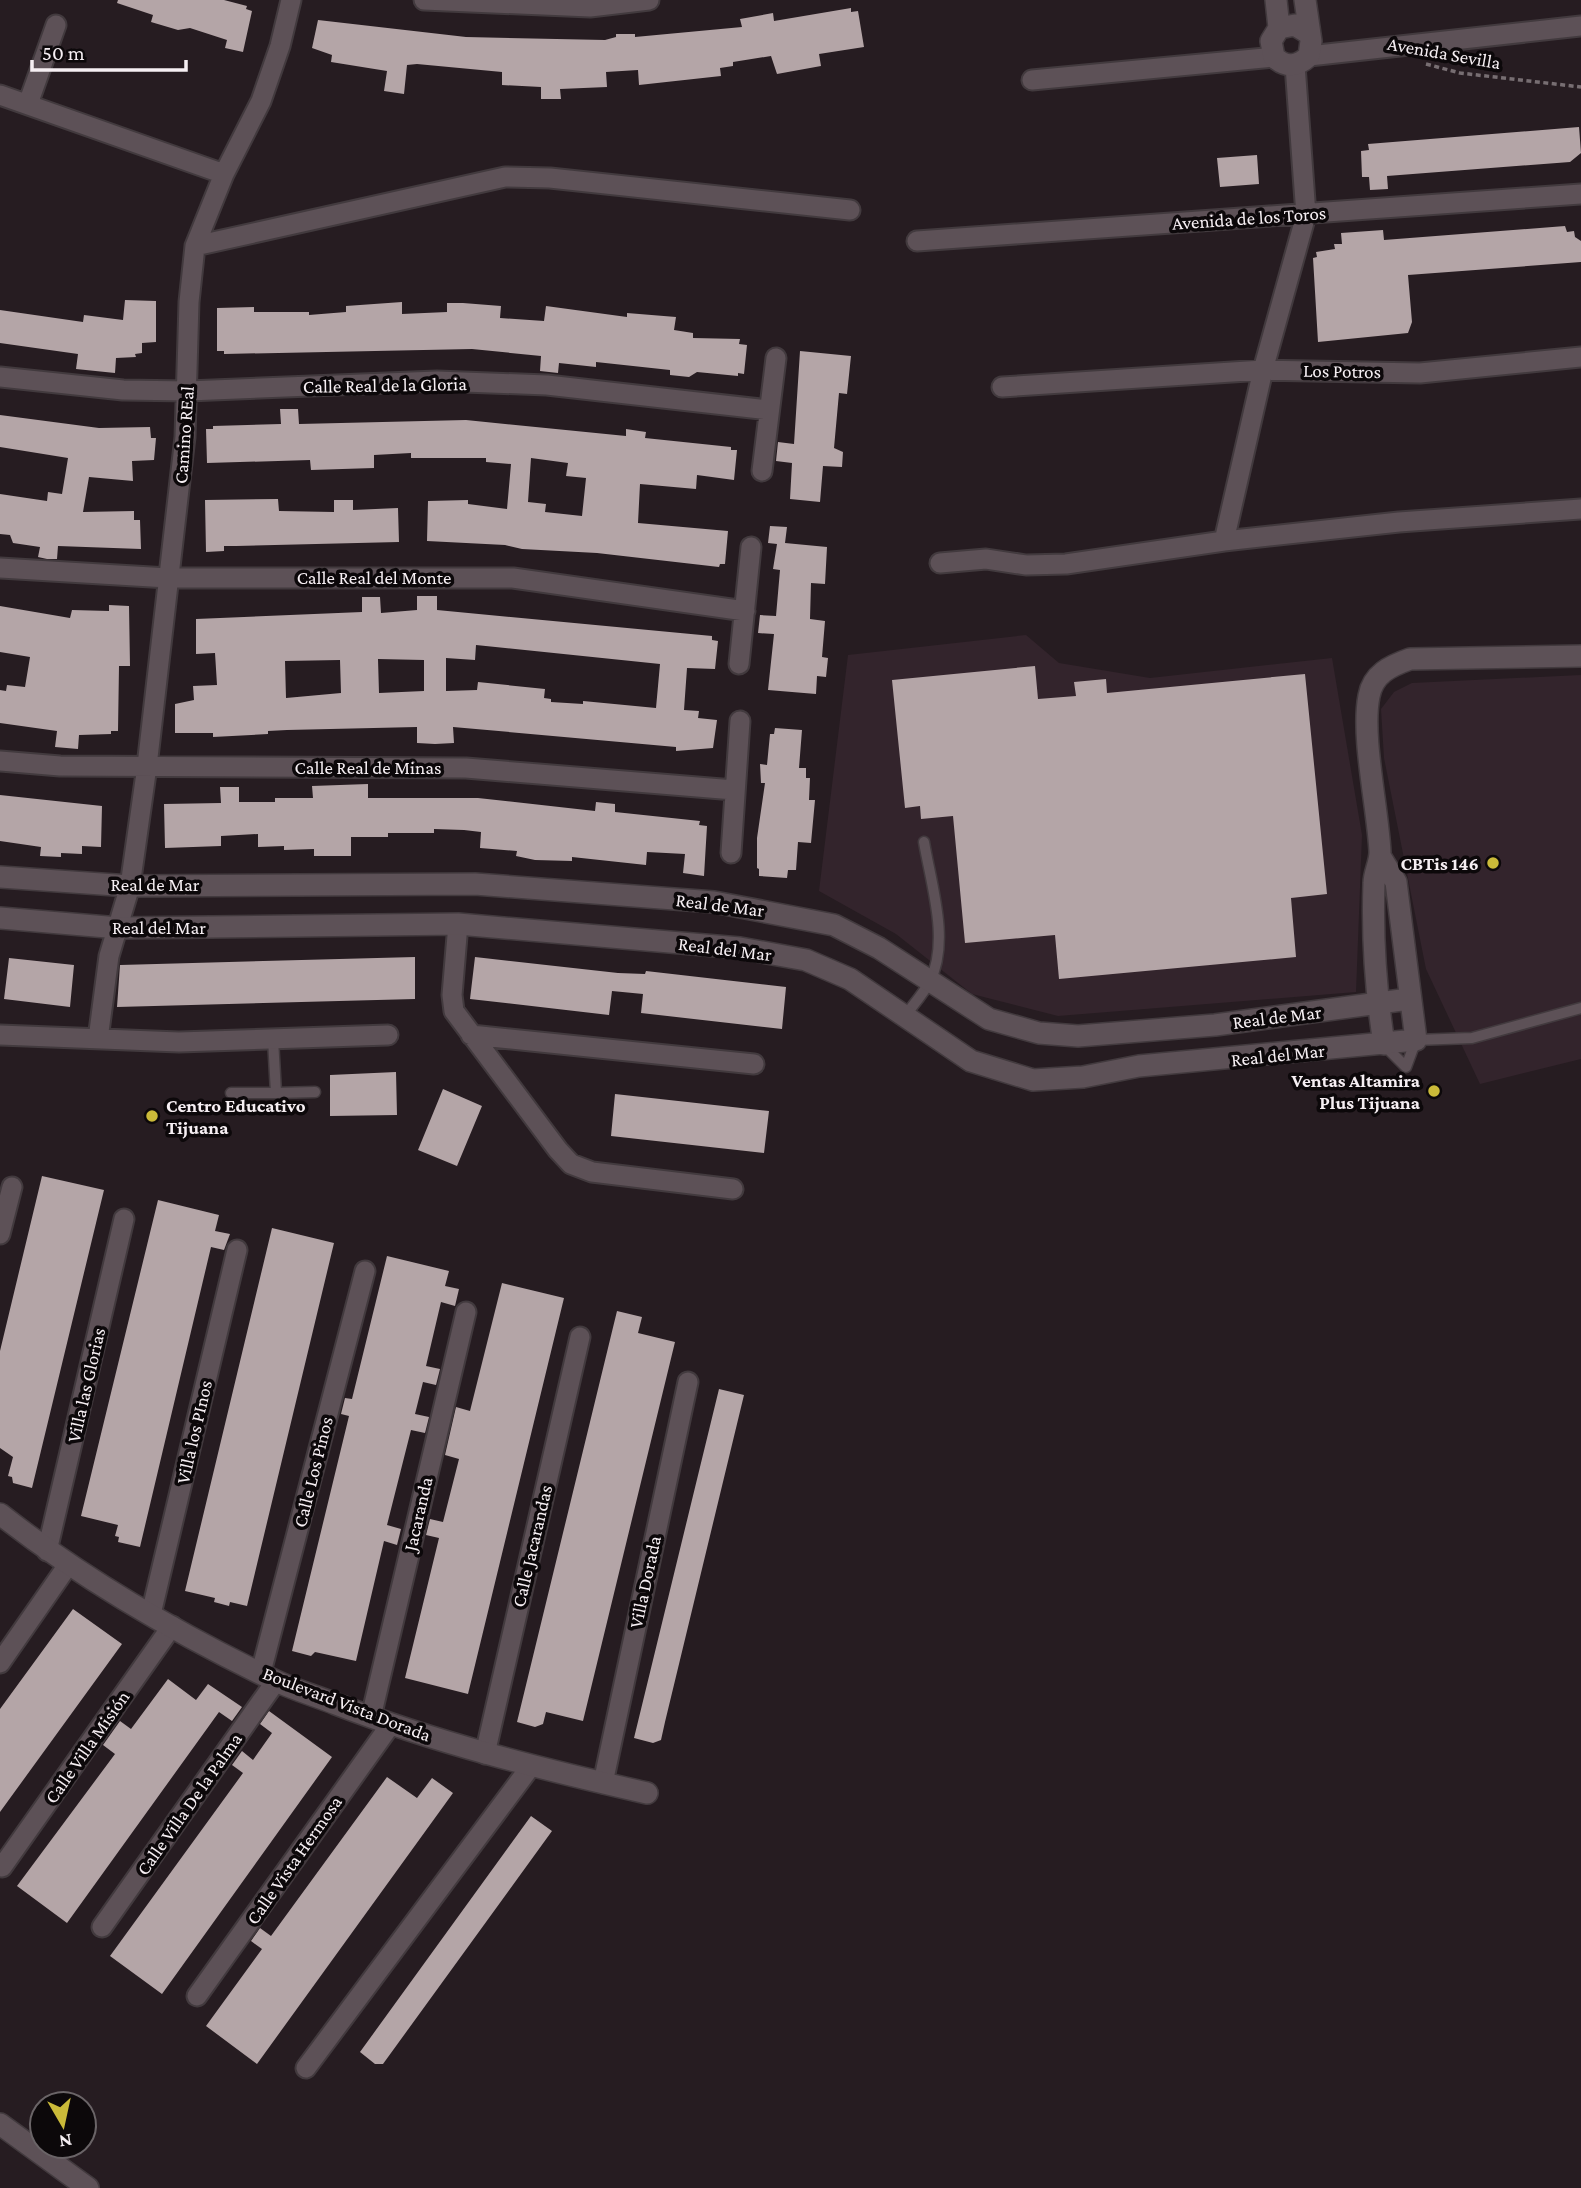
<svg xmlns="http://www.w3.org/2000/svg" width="1581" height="2188" viewBox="0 0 1581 2188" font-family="'Crimson Pro',serif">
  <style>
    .built { fill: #33242c }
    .building { fill: #b4a5a7; fill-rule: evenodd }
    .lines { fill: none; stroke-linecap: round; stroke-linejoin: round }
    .service-casing { stroke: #423a3e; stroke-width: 13 }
    .minor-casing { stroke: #423a3e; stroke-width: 23 }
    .tertiary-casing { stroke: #423a3e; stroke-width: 24 }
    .path { stroke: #776e72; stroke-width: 3.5; stroke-dasharray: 5 3.5; stroke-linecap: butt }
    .service { stroke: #5d5157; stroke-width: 10 }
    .minor { stroke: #5d5157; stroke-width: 19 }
    .tertiary { stroke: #5d5157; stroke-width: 21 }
    .poi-dot { fill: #cbba39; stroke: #0c080a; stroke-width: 2.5 }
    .labels { text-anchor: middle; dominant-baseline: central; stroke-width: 7; stroke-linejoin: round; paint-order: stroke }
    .street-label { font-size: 19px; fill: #f6eff3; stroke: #0c080a }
    .poi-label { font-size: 19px; font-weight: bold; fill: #f6eff3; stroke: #0c080a; text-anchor: end }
  </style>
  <rect width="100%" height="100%" fill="#261c21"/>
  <path class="built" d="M1026 635 1059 663 1150 678 1332 658 1362 835 1356 992 1058 1016 972 994 896 934 819 891 848 655Z
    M1581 675V1059L1480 1084 1426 969 1384 758 1381 709 1394 692 1412 683Z"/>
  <path class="building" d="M118 0H224L247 6 246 9 252 11 243 52 225 48 227 40 190 28 178 30 151 22 153 15 117 3Z
    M851 8V12L858 11 864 47 819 54 821 66 777 74 771 56 733 62V66L720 68 721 76 639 85 638 70 606 72 607 87 560 89 561 99H541V87L502 85V72L417 64 407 65 404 94 384 91 387 71 331 62 332 55 312 48 318 20 466 37 605 40 616 37V34H635V37L742 27 740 19 773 13 774 21Z
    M1579 127 1581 153 1570 162 1387 176 1388 189 1370 190 1369 177H1362L1361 151 1369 150 1368 144Z
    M1257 155 1259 184 1220 187 1217 158Z
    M1565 226 1567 232 1574 231 1575 237 1581 241V262L1408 275 1412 322 1408 333 1318 342 1313 258 1317 257 1316 252 1335 249 1334 244H1342L1341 233 1383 230 1384 240Z
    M125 300 156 301V342L142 343V353L135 354 136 357 116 358 115 373 76 369 78 354 0 343V310L83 322 84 315 123 320Z
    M402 302V314L447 312V303H463L501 306 500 318 544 321 546 306 627 317V313L676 317 674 330 693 333V338L740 339 739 344 747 345 744 374 738 373V376L697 372 689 377 670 375V370L596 362V367L559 363 558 373 540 371 541 356 472 349 224 354V351H217V308L254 307V312H309V315L346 312V306Z
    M800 351 851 356 847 394 839 393 834 448 843 452 842 467 823 466 820 502 790 499 792 463 776 461 778 442 794 444Z
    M280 409H298L299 424 466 420 626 436V429L646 432 645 438 731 447V450H737L734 480 697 475 696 489 640 484 638 523 728 531 725 564H720L719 567 597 553 522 549 505 545 427 541 428 501 468 500V504L507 509 511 464 486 462V458H411V453L374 455V468L311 470 310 460 207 463 206 429H213V426L281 424ZM531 458 568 463 566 476 586 478 582 516 545 512 546 504 528 502Z
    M0 415 99 428 150 427 151 438H156L154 460 132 461 133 481 89 477 83 512 134 511V520H140L141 549 58 546 57 559H47L38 557 40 547 13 543 10 535 0 534V494L47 501 48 492 62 494 68 458 0 447Z
    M278 499 279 511 334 512V500H353V510L398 508 399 542 236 546H224V551L206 552 205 500Z
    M770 526 787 527 785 543 827 547 825 584 811 583 810 619 825 621 822 657 828 658 826 677 817 676 816 694 768 690 774 634 758 633 760 615 776 616 780 570 773 569 777 544 768 543Z
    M417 596H437V610L712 636V640L718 641 715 669 687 668 684 710 699 711 698 718 717 720 713 748 676 751V747L453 727 454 743 435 744 417 743V727L287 730 268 731V734L213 737V733H175V704L194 700 193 686 217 685 215 653 196 654V619L362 612V597H380L381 613 417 610ZM476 645 660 664 656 708 583 701V704L551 702V699L544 698 545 689 478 682 477 690 446 691V658L475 660ZM378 659 424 660V691L379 693ZM340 660 341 693 286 698 285 661Z
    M109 605 129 606 130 666H119L118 731H111V734L79 735 78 749 55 747 57 731 0 723V690L6 691 7 685 25 687 30 657 0 652V606L70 618 72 610 109 611Z
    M1035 666 1038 699 1076 696 1074 682 1106 679 1107 693 1305 674 1327 894 1291 898 1296 957 1059 979 1055 935 965 943 953 816 921 819 920 806 905 808 892 680Z
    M775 728 802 730 799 768H806V778H810L809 800H815L811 843 798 842 796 870H788L787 878 759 876V869L757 868V838L765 783H761L760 764 767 765 770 734H774Z
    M368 784V798H478L595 811 596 802 615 804V812L700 821 699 825 707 826 704 876 683 873 685 854 647 852 646 865 572 857V861L535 860 516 856 517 851 480 848 481 832 464 830 434 829V833H388V837H351V856H314V849L284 850V846L258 847V834L221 836V846L165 848 164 804 221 803 220 787H239V802H275V798H313L312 786Z
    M0 795 102 806 101 847 82 846V854L61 853V857L40 856 41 847 0 841Z
    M415 957V999L117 1007 120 965Z
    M475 957 618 973 645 974 646 971 786 987 782 1029 641 1013 643 994 612 991 609 1015 470 999Z
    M9 958 74 965 70 1007 4 999Z
    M396 1072 397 1115 330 1116V1075Z
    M443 1089 482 1106 457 1166 418 1150Z
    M615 1094 769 1111 764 1153 611 1136Z
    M42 1176 104 1190 32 1488 13 1483 12 1477 8 1476 13 1457 0 1448V1351Z
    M158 1200 219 1215 215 1231 230 1234 224 1250 211 1247 140 1547 118 1542 119 1537 115 1536 118 1525 81 1516Z
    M272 1228 334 1243 247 1606 230 1602 229 1606 214 1602 215 1598 185 1591Z
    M387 1256 449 1271 445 1286 459 1289 455 1306 441 1302 426 1366 440 1369 436 1385 423 1382 415 1414 429 1417 425 1433 411 1430 387 1525 401 1529 397 1545 384 1541 356 1661 315 1652 311 1656 292 1651 349 1416 341 1414 345 1398 352 1399Z
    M502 1283 564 1298 468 1694 405 1678 439 1538 426 1535 430 1519 443 1522 459 1459 445 1455 456 1407 470 1411Z
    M617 1311 642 1317 638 1333 675 1342 583 1721 546 1712 543 1724 535 1727 517 1722Z
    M719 1389 744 1395 665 1722 661 1740 653 1743 634 1738Z
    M73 1609 122 1644 0 1812V1709Z
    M168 1679 196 1700 208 1684 242 1707 232 1721 219 1712 67 1923 17 1886 115 1754 103 1745 120 1721 131 1729Z
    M269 1711 332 1757 162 1994 110 1956 243 1773 232 1765 242 1751 253 1760 272 1733 260 1724Z
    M387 1777 417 1798 432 1778 453 1793 257 2064 206 2026 262 1949 251 1941 260 1928 271 1936Z
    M531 1816 552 1831 383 2064H375L360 2052Z"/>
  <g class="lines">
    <defs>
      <path id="service" d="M905 1016C913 1005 924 993 930 981 950 941 931 884 924 842
        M1384 1045 1406 1067 1416 1040 1472 1038 1581 1008
        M231 1093H276L273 1039
        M276 1093 315 1092"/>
      <path id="minor" d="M424 0 590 7 649 0
        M1309 56 1581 26
        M1032 80 1274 57
        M0 95 224 174
        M28 104 56 25
        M917 241 1581 194
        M195 246 505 177 550 178 850 210
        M0 377 123 390 188 391 437 381 547 385 769 410
        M1002 387 1263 370 1420 373 1581 357
        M762 471 776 358
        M1224 541 1399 522 1581 509
        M940 563 986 559 1026 565 1066 564 1224 541 1263 370 1306 215 1295 65
        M0 568 168 578H513L745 611
        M739 664 751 547
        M0 761 60 766 466 768 734 790
        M731 853 740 721
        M458 924 452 995 454 1011 558 1150 571 1164 592 1172 733 1189
        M0 1035 179 1042 388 1035
        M471 1035 754 1064
        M98 1039 109 956 130 886 147 766 185 437 189 302 195 246 224 174 261 101 280 46 291 0
        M0 1234 12 1187
        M47 1551 124 1219
        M151 1614 237 1250
        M0 1663 68 1565
        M261 1672 365 1271
        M371 1717 466 1312
        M485 1754 580 1337
        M603 1783 688 1382
        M2 1867 172 1626
        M102 1927 276 1681
        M197 1996 391 1724
        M306 2068 531 1766"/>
      <path id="tertiary" d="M1276 0 1279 28
        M1305 0 1311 41 1309 56C1297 67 1286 68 1274 57L1271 41 1279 28 1295 25 1308 33
        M0 877 130 886 475 884 714 902 834 925 879 948 989 1019 1039 1033 1078 1036 1215 1025 1409 999
        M0 918 119 928 458 924 740 948 806 960 850 979 971 1061 1033 1080 1083 1077 1139 1066 1416 1040 1396 882 1380 856
        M1384 1044C1376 992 1372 936 1374 883 1374 873 1380 863 1380 852 1378 809 1361 736 1369 696 1373 674 1390 666 1410 659L1581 656
        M0 1514C84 1580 180 1635 276 1681 295 1690 316 1696 336 1704 437 1743 541 1769 647 1793
        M0 2124 88 2188"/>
    </defs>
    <use href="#service" class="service-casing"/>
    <use href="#minor" class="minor-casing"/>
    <use href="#tertiary" class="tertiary-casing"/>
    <path class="path" d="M1426 64 1460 73 1581 87"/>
    <use href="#service" class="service"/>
    <use href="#minor" class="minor"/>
    <use href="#tertiary" class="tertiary"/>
  </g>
  <g class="poi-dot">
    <circle cx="1493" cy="863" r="7"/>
    <circle cx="1434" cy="1091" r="7"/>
    <circle cx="152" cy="1116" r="7"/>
  </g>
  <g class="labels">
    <g class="street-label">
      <text transform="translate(1444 53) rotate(10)">Avenida Sevilla</text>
      <text transform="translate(1249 218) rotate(-4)">Avenida de los Toros</text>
      <text transform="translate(1342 371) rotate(1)">Los Potros</text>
      <text transform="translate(385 385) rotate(-1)">Calle Real de la Gloria</text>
      <text transform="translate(184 435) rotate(-86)">Camino REal</text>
      <text x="374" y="577">Calle Real del Monte</text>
      <text x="368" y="767">Calle Real de Minas</text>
      <text x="155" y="884">Real de Mar</text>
      <text transform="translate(720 905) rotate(7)">Real de Mar</text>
      <text x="159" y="927">Real del Mar</text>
      <text transform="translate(725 949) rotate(7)">Real del Mar</text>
      <text transform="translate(1277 1017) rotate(-7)">Real de Mar</text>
      <text transform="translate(1278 1055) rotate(-6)">Real del Mar</text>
      <text transform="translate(86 1385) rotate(-77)">Villa las Glorias</text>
      <text transform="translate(194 1432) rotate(-77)">Villa los PInos</text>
      <text transform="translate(313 1472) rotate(-76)">Calle Los Pinos</text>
      <text transform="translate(418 1514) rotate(-77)">Jacaranda</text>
      <text transform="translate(532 1546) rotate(-77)">Calle Jacarandas</text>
      <text transform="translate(645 1582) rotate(-78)">Villa Dorada</text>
      <text transform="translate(347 1704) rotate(21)">Boulevard Vista Dorada</text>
      <text transform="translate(87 1747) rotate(-55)">Calle Villa Misión</text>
      <text transform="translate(189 1804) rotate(-55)">Calle Villa De la Palma</text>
      <text transform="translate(294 1860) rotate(-55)">Calle Vista Hermosa</text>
    </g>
    <g class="poi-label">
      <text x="1479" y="863">CBTis 146</text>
      <text x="1420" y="1080">Ventas Altamira<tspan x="1420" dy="22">Plus Tijuana</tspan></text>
      <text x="166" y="1105" text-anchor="start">Centro Educativo<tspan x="166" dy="22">Tijuana</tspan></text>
    </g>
  </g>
  <g transform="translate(63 2125) rotate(171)"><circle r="33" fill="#0c080a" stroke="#6a6467" stroke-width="2"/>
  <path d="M0-5L12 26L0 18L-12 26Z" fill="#cbba39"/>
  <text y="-10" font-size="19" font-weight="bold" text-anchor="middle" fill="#f6eff3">N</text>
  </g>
  <path d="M32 60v10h154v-10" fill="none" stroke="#f6eff3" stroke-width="3.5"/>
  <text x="42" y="60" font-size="21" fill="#f6eff3" stroke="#0c080a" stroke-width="5" paint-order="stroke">50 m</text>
</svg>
